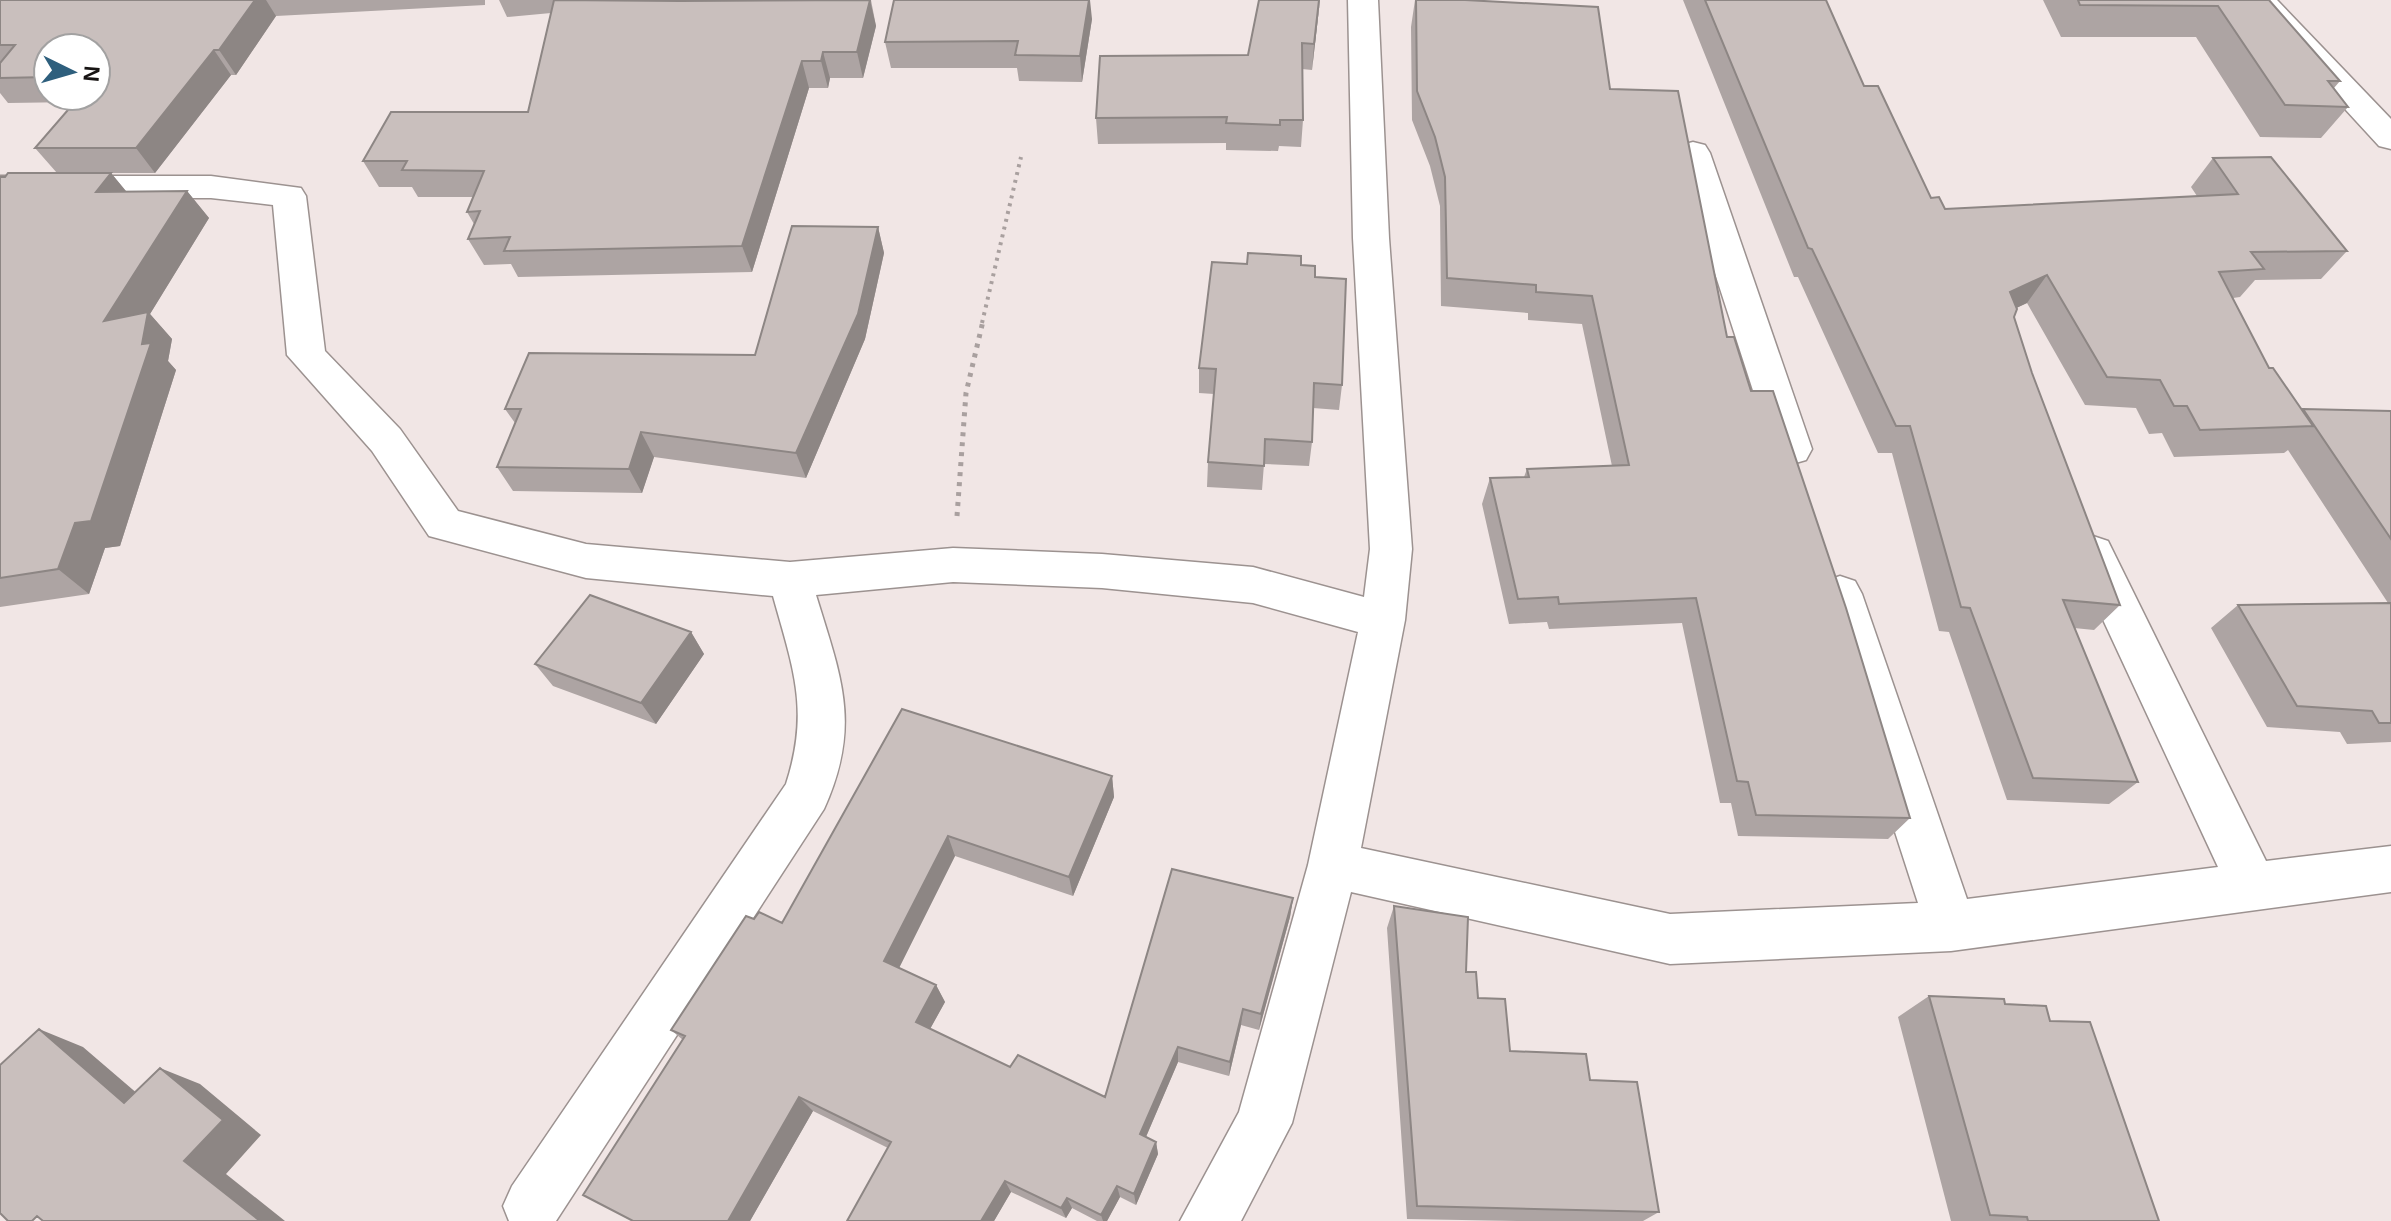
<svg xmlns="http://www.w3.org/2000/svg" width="2391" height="1221" viewBox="0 0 2391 1221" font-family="Arial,sans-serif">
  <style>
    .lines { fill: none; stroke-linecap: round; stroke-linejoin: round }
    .minor-casing { stroke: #9c9290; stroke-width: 3 }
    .path-far1 { stroke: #a9a09f; stroke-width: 4; stroke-dasharray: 3 5; stroke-linecap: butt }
    .path { stroke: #a9a09f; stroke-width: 5; stroke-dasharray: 4 6; stroke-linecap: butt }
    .minor { fill: #fff; fill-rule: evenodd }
    .wall { fill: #ada4a3; fill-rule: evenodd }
    .shaded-wall { fill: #8d8684 }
    .building { fill: #c9bfbd; stroke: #8d8684; stroke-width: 2 }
  </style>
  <rect width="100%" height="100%" fill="#f1e6e5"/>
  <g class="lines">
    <defs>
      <path id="minor" d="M1348 0H1378L1389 238 1412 549 1405 620 1361 848 1670 914 1918 903 1818 594 1825 581 1840 576 1855 581 1862 594 1967 899 2218 867 2072 553 2078 541 2093 536 2108 541 2266 861 2391 846V892L1951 951 1670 964 1351 892 1292 1123 1241 1221H1180L1239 1112 1308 865 1358 632 1253 603 1102 588 953 582 816 595C841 677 862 725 824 809L556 1221H509L503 1206 512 1186 786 784C810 710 793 668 773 596L586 578 429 536 372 451 287 355 273 205 211 198H0V176H211L301 188 306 196 325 351 400 429 458 511 586 544 790 562 953 548 1102 554 1253 567 1364 597 1370 549 1353 238Z
        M2245 0H2277L2391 119V149L2379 146Z
        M1693 142 1705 145 1710 153 1812 449 1806 460 1792 464 1778 460 1772 449 1676 153 1681 145Z"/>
    </defs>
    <use href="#minor" class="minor-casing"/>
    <path class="path-far1" d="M982 323 1021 157"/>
    <path class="path" d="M957 516 966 393 983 321"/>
    <use href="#minor" class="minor"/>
  </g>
  <path class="wall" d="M0 0H485V5L276 16 236 75H231L155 173H57L35 148 75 102 8 103 0 93ZM48 48H96V96H48Z
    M499 0H871L876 26 863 78H830L828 88H809L752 272 518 277 511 264 484 265 468 239 474 224 467 212 473 197H418L412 187H379L363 161 528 112 551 13 507 17Z
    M1320 0 1312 70 1302 69 1303 120 1301 147 1279 146 1278 151 1226 150V143L1098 144 1096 118 1248 55Z
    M1415 0 1610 89 1727 337 1751 391 1910 818 1888 839 1738 836 1731 803H1720L1682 623 1549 629 1547 622 1509 624 1482 504 1490 478 1524 477 1527 469 1612 466 1582 324 1528 320V313L1441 306 1440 206 1430 166 1412 120 1411 27Z
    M1683 0H1826L1864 86 1931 198 1945 209 2197 196 2191 187 2213 158 2347 251 2321 279 2255 280 2240 297 2233 298 2269 368 2302 410 2391 411V742L2347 744 2340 732 2267 727 2211 628 2238 605 2388 603 2288 450 2284 453 2174 457 2162 433 2149 434 2136 408 2085 405 2027 303 2016 308 2014 317 2032 373 2120 605 2094 630 2074 628 2138 782 2109 804 2007 800 1949 632 1939 631 1892 453H1878L1798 277H1794Z
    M2043 0H2269L2340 81 2334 88 2348 107 2321 138 2260 137 2196 37H2061Z
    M1092 19 1082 82 1019 81 1017 68H891L885 42Z
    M111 173 126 191H187L209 218 150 314 172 339 168 361 176 370 120 546 105 548 89 594 0 607V177Z
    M878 227 884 253 865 339 806 478 654 457 642 493 513 491 497 467 515 423 505 409 755 355Z
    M1247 264 1301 265 1315 277 1342 385 1339 410 1313 408 1312 442 1309 466 1264 464 1262 490 1207 487 1208 462 1214 394 1199 393V368Z
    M691 632 704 654 656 724 553 686 535 664Z
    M902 709 1112 776 1114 797 1073 896 955 856 899 968 936 985 945 1002 930 1029 1010 1067 1105 1097 1293 898 1290 917 1259 1030 1241 1025 1229 1076 1178 1062 1146 1137 1156 1142 1158 1154 1136 1205 1120 1197 1107 1221H1097L1072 1208 1066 1218 1011 1192 994 1221H847L888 1148 813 1111 750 1221H633L683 1040 671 1030 754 919 782 923Z
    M1394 906 1466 972 1478 998 1510 1051 1590 1080 1659 1212 1643 1221H1517L1407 1219 1387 928Z
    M1929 996 2005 1004 2050 1021 2159 1221H1951L1898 1017Z"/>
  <path class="shaded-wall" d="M255 0H266L276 16 236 75 219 50Z
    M870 0 876 26 863 78 857 52Z
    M1089 0H1090L1092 19 1082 82 1080 56Z
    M1320 0 1312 70 1314 44Z
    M214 50 231 75 155 173 136 148Z
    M823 52 830 78 828 88 821 61Z
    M802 61 809 88 752 272 742 246Z
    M111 173 134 201 96 192Z
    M187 191 209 218 150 314 172 339 168 361 176 370 120 546 105 548 89 594 58 569 75 523 104 321Z
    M878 227 884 253 865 339 806 478 796 453Z
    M2047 275 2027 303 1991 320 2010 292Z
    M641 432 654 457 642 493 629 469Z
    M691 632 704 654 656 724 641 703Z
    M1112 776 1114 797 1073 896 1069 877Z
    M948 836 955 856 894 978 884 961Z
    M1293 898 1290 917 1259 1030 1261 1014Z
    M936 985 945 1002 925 1038 916 1022Z
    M1243 1009 1241 1025 1229 1076 1230 1062Z
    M39 1029 83 1047 167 1119 124 1103Z
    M1178 1047V1062L1142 1146 1140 1134Z
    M160 1068 200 1084 261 1135 226 1174 285 1221H260L184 1161Z
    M799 1097 813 1111 750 1221H728Z
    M1156 1142 1158 1154 1136 1205 1134 1194Z
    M1005 1181 1011 1192 994 1221H981Z
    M1117 1186 1120 1197 1107 1221H1103L1101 1215Z
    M1067 1198 1072 1208 1066 1218 1061 1208Z"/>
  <path class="building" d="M0 0H255L219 50H214L136 148H35L80 96H96V48H48V77L0 78V63L15 45H0Z
    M554 0 680 1 870 0 857 52H823L821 61H802L742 246 504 251 510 237 468 239 480 211 467 212 484 171 402 170 407 161H363L391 112H528Z
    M894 0H1089L1080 56 1015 55 1018 41 885 42Z
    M1259 0H1319L1314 44 1302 43 1303 120H1280V125L1226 123 1227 117 1096 118 1100 56 1248 55Z
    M1416 0H1465L1598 7 1610 89 1678 91 1727 337H1734L1751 391H1773L1846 608 1910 818 1756 815 1748 782 1737 781 1696 598 1559 604 1558 597 1518 599 1490 478 1529 477 1527 469 1629 465 1592 296 1536 292V285L1447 278 1445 177 1435 137 1417 91Z
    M1705 0H1826L1864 86H1878L1931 198 1939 197 1945 209 2238 194 2213 158 2271 157 2347 251 2251 252 2264 269 2219 272 2269 368H2273L2313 426 2200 430 2187 406H2174L2160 380 2107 377 2047 275 2010 292 2017 309 2014 317 2032 373 2120 605 2063 600 2138 782 2033 778 1970 608 1961 607 1910 426H1896L1812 249 1808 248Z
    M2078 0H2269L2340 81H2328L2348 107 2285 105 2218 6 2080 5Z
    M8 173H111L96 192 187 191 104 321 148 312 142 344 151 343 91 521 75 523 58 569 0 578V177H5Z
    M792 226 878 227 858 314 796 453 641 432 629 469 497 467 521 409H505L529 353 755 355Z
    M1248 253 1301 256V265L1315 266V277L1346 279 1342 385 1314 383 1312 442 1265 439 1264 466 1208 462 1216 369 1199 368 1212 262 1247 264Z
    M2303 409 2391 411V539Z
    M590 595 691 632 641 703 535 664Z
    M2391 603V723H2379L2372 711 2297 706 2238 605Z
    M902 709 1112 776 1069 877 948 836 884 961 936 985 916 1022 1010 1067 1018 1055 1105 1097 1172 869 1293 898 1261 1014 1243 1009 1230 1062 1178 1047 1140 1134 1156 1142 1134 1194 1117 1186 1101 1215 1067 1198 1061 1208 1005 1181 981 1221H847L891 1142 799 1097 728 1221H633L583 1195 685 1036 671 1030 746 916 754 919 759 912 782 923Z
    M1394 906 1468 917 1466 972H1476L1478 998 1505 999 1510 1051 1586 1054 1590 1080 1637 1082 1659 1212 1417 1206Z
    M1929 996 2004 999 2005 1004 2046 1006 2050 1021 2090 1022 2159 1221H2028L2027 1217 1990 1215Z
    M39 1029 124 1103 160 1068 223 1120 184 1161 260 1221H43L37 1216 32 1221H8L0 1213V1065Z"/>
  <g transform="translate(72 72) rotate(95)"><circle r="38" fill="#ffffff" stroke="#a2a1a1" stroke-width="2"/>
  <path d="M0-6L14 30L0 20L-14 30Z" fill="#2e5f7d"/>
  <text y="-12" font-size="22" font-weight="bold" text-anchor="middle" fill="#171413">N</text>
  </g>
</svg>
